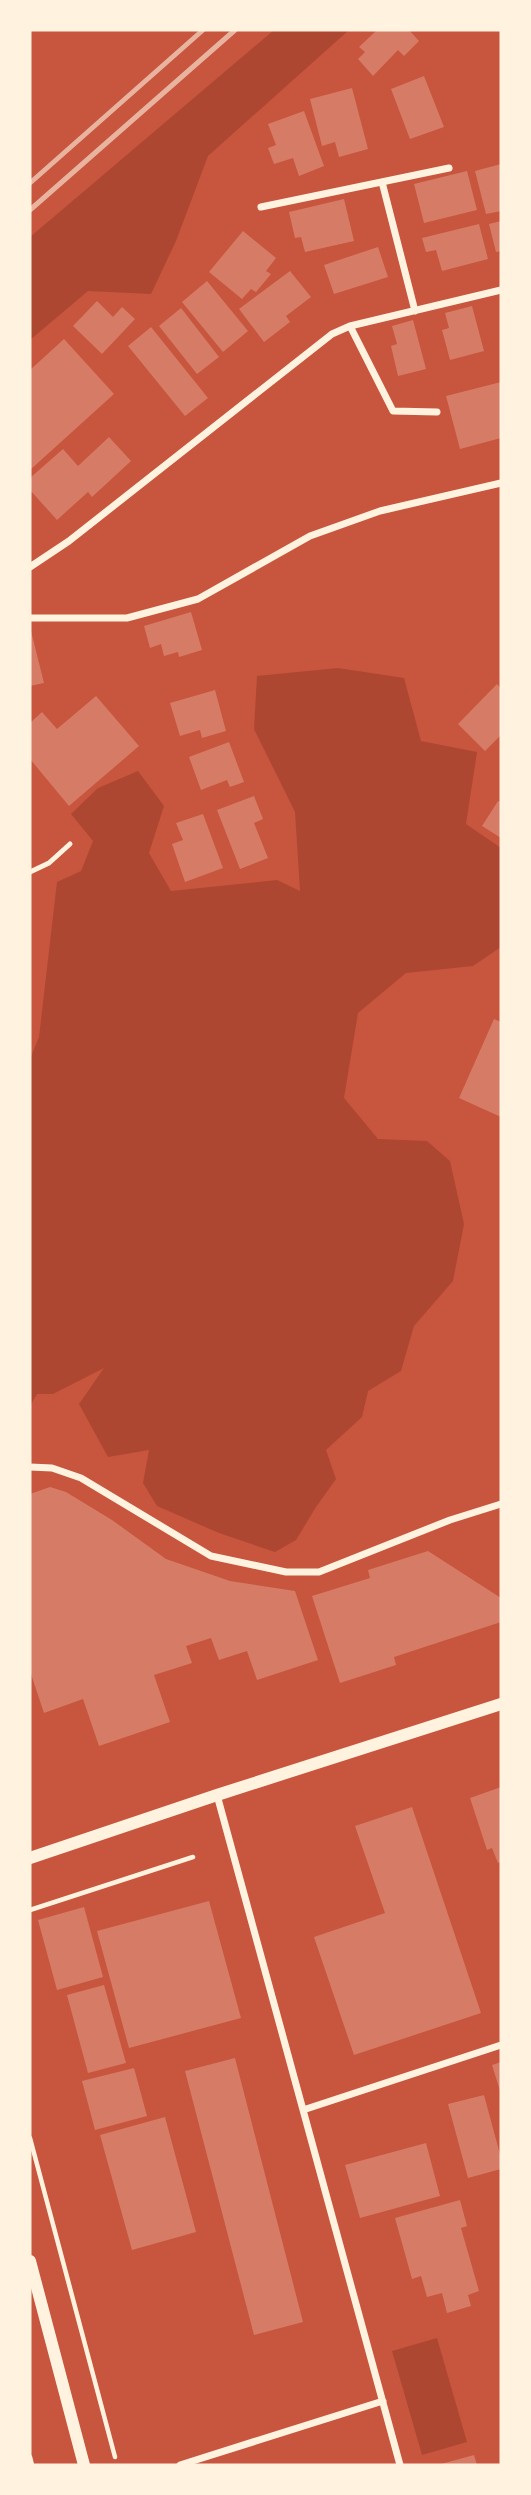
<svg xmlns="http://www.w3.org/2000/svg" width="531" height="2495" viewBox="0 0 531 2495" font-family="Literata,serif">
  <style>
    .green { fill: #ae4732 }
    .building { fill: #d67c66 }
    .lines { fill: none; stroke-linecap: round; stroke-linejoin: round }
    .path { stroke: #fff3e0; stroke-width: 4.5 }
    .service { stroke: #fff3e0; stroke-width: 5 }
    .minor { stroke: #fff3e0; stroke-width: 7 }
    .tertiary { stroke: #fff3e0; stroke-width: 12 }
    .rail { stroke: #e9b49f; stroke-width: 5 }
  </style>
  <rect width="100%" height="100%" fill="#c8553d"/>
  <path class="green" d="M274 30H349L208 156 176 241 151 294 88 291 30 340V237Z
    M338 668 404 678 421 741 477 752 466 824 501 848V947L473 966 406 973 358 1013 344 1098 378 1139 427 1141 450 1161 464 1224 453 1281 414 1326 401 1371 368 1391 362 1417 326 1450 336 1479 316 1507 296 1540 275 1552 219 1533 157 1506 143 1483 149 1450 108 1457 79 1404 104 1368 53 1394H37L30 1406V1059L39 1037 57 882 81 871 93 841 71 814 98 788 138 771 164 806 149 853 171 891 277 880 300 891 295 812 254 729 257 676Z
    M437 2338 467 2442 422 2455 392 2351Z"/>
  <path class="building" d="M377 30H409L419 41 404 56 398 50 373 76 358 59 365 52 359 47Z
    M424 76 444 127 410 139 391 89Z
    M352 88 368 149 339 157 335 142 322 146 310 99Z
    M304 111 324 166 299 176 293 158 274 164 268 148 276 145 268 124Z
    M501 164V211L486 214 475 171Z
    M467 171 477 210 424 223 414 184Z
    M344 199 354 241 305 252 301 237 295 238 289 212Z
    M501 221V251L496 252 489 224Z
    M479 224 488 259 442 271 436 250 426 252 422 238Z
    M243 231 276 258 266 271 271 274 256 292 251 289 242 299 209 272Z
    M378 247 388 277 334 294 324 265Z
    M290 271 311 297 286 316 290 322 264 342 239 309Z
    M207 281 248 331 223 352 182 302Z
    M97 301 113 317 122 307 135 319 102 354 73 326Z
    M472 306 484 351 450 360 442 330 449 328 445 313Z
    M181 308 219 357 197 374 159 326Z
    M413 320 426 369 398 376 391 346 397 344 392 326Z
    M151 327 208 398 185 416 128 346Z
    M64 339 114 394 30 470V370Z
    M501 382V438L460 449 446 396Z
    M109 437 131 461 92 497 88 492 57 520 30 490V478L63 449 78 466Z
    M191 612 202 650 179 657 178 652 164 656 161 644 150 648 144 626Z
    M30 627 44 683 30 686Z
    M497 684 501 689V735L485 751 458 724Z
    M215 690 226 731 202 738 200 730 180 736 170 703Z
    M96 696 139 746 69 806 30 759V723L42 712 57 729Z
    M229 742 244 782 230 787 227 780 201 790 189 757Z
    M254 796 263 819 254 823 268 858 240 869 217 810Z
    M498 801 501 802V838L482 826Z
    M203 814 223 868 185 882 172 844 183 840 176 823Z
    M494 1019 501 1022V1117L459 1098Z
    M50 1487 66 1492 112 1520 166 1559 230 1581 295 1591 318 1660 257 1680 247 1651 219 1660 211 1638 186 1646 192 1663 154 1675 170 1722 99 1746 83 1699 44 1713 30 1671V1494Z
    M428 1551 501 1598V1622L394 1657 396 1665 340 1683 312 1596 370 1578 368 1570Z
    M501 1787V1862L498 1863 492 1848 487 1850 470 1798Z
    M412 1807 481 2013 354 2055 314 1937 385 1913 355 1826Z
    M209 1901 241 2018 129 2048 97 1931Z
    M84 1907 103 1977 57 1990 38 1920Z
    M104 1985 126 2063 88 2073 67 1995Z
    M235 2058 303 2322 254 2335 185 2071Z
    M501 2062V2094L492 2065Z
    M134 2068 147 2116 95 2130 82 2081Z
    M484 2095 501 2158V2169L468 2178 448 2104Z
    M165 2117 196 2232 132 2250 100 2135Z
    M426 2143 440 2196 360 2218 345 2165Z
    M460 2200 467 2226 461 2228 479 2291 468 2295 471 2306 447 2313 442 2293 427 2297 421 2276 412 2279 395 2218Z
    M474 2455 477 2465H441V2464Z"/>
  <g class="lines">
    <path class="path" d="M30 1910 193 1857
      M30 2138 115 2457
      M30 2457 32 2465"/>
    <path class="service" d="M30 872 49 863 70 844"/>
    <path class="minor" d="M382 182 415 311
      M261 207 449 168
      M350 326 393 411 437 412
      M30 567 69 541 332 334 350 326 501 290
      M30 618H127L198 599 310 536 380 511 501 483
      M30 1467 52 1468 81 1478 211 1556 286 1572H319L450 1520 501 1504
      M217 1795 400 2465
      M303 2110 501 2045
      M180 2465 383 2401"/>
    <path class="tertiary" d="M30 1858 217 1795 501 1704
      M30 2261 84 2465"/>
    <path class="rail" d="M30 183 203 30
      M30 210 235 30"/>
  </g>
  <rect width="531" height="2495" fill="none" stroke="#fff3e0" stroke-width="63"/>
</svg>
